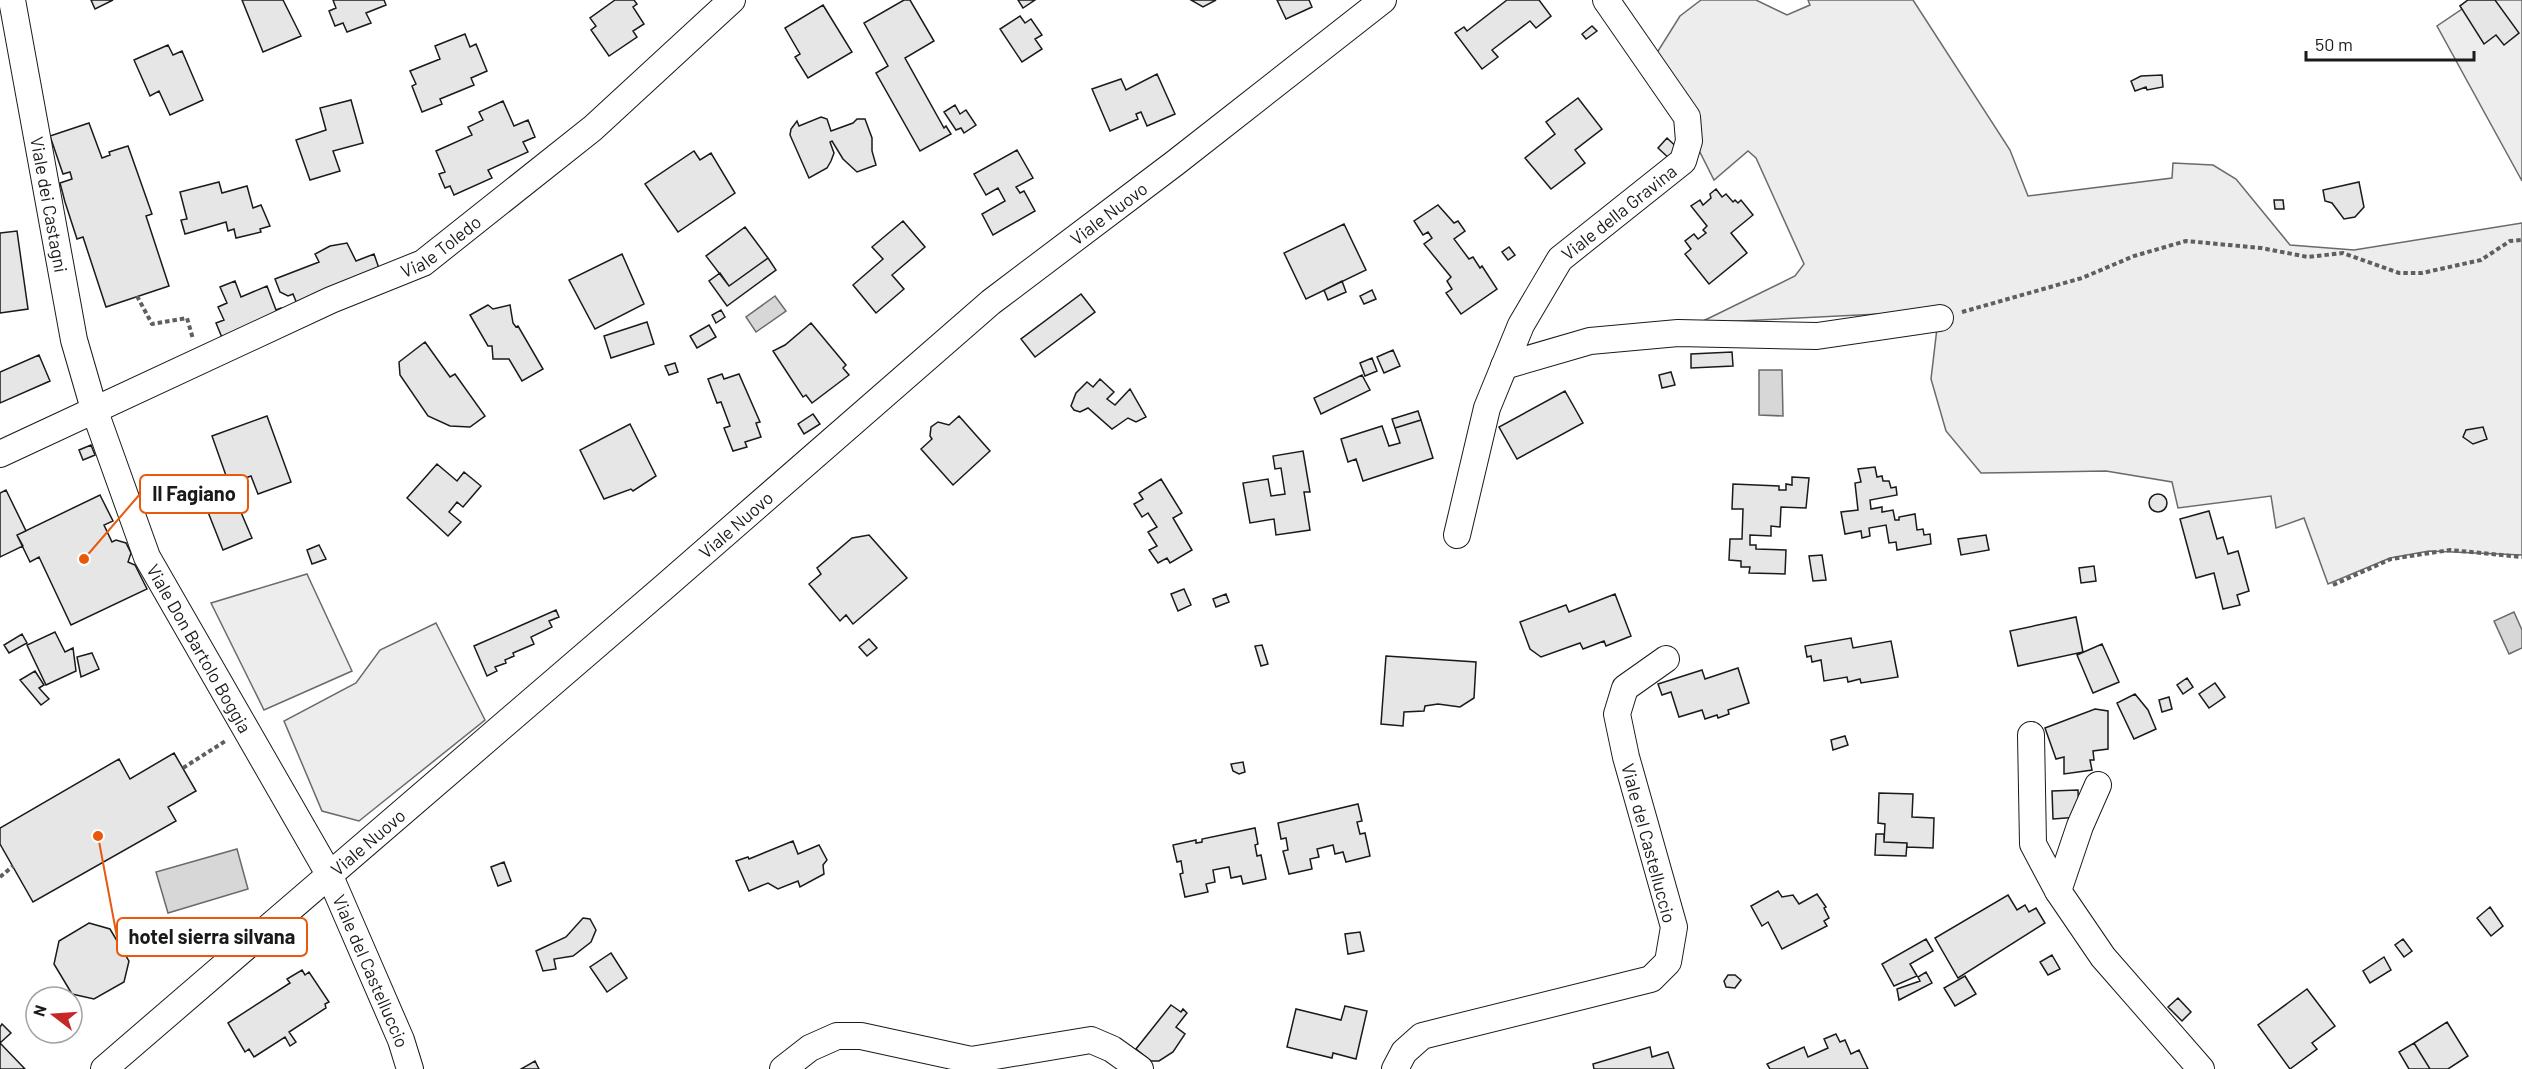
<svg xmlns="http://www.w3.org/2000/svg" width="2522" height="1069" viewBox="0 0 2522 1069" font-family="Barlow,sans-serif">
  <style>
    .built { fill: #ededed; stroke: #6a6a6a; stroke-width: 1.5 }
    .water { fill: #d7d7d7; stroke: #6a6a6a; stroke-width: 1.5 }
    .building { fill: #e6e6e6; stroke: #1a1a1a; stroke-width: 1.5 }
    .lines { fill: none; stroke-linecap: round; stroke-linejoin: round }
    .minor-casing { stroke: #1a1a1a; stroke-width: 28 }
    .path { stroke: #5f5f5f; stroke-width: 4; stroke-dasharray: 4.5 3; stroke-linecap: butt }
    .minor { stroke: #fff; stroke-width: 26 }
    .labels { text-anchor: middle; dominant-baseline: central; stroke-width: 4.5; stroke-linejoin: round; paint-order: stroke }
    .street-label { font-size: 18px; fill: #1a1a1a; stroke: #fff }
    .leader { fill: none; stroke: #e8590c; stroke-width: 2 }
    .callout-dot { fill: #e8590c; stroke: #fff; stroke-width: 2 }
    .callout { fill: #fff; stroke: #e8590c; stroke-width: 2 }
    .callout-label { font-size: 20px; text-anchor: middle; font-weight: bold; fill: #1a1a1a }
  </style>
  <rect width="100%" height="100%" fill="#fff"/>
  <path class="built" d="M1701 0H1756L1787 15 1810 5 1808 0H1913L2010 150 2028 196 2172 178 2173 163 2213 165 2236 179 2290 245 2354 250 2522 223V555L2429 551 2390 558 2328 584 2304 518 2276 528 2271 496 2178 508 2172 482 2106 471 1981 473 1946 431 1931 379 1939 311 1699 323 1795 276 1804 264 1756 158 1748 151 1714 180 1653 59 1680 16Z
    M2468 0H2522V181L2437 26 2462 9 2460 6Z
    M307 574 352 671 264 710 211 603Z
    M436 623 485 720 359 821 322 811 284 721 356 683 380 650Z"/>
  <path class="water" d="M775 296 786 311 756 332 746 317Z
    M1759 370H1782L1783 416 1759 415Z
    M2514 612 2522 630V648L2509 654 2494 621Z
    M237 849 248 889 168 913 156 872Z"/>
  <path class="building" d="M91 0H113L95 9Z
    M242 0H283L301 36 263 52Z
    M333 0H384L386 5 366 13 371 23 347 32 343 23 335 26 329 11 336 8Z
    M615 0H634L637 4 633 7 644 24 633 31 637 37 609 56 591 30 596 26 590 18Z
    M904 0H910L934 41 905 58 944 128 946 126 951 134 920 151 876 73 888 66 864 23Z
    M1018 0H1035L1023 8Z
    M1191 0H1216L1203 7Z
    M1277 0H1309L1312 7 1286 19Z
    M1507 0H1539L1551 16 1536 28 1530 21 1492 50 1498 57 1482 69 1455 33 1464 27 1467 31Z
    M2468 0H2495L2519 33 2504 45 2496 35 2484 44 2460 6Z
    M823 5 852 52 808 78 795 57 800 54 785 28Z
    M1020 16 1025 23 1031 19 1042 35 1035 39 1042 49 1022 62 1000 29Z
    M1592 26 1597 31 1586 39 1582 34Z
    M465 34 470 47 476 44 487 71 471 78 474 85 440 99 442 104 422 112 412 86 416 84 410 71 440 59 435 46Z
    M168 45 173 55 182 51 203 100 170 115 159 91 150 96 134 60Z
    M1157 74 1175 114 1147 126 1141 112 1136 114 1138 119 1110 131 1092 89 1121 79 1126 90Z
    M2162 75 2163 87 2147 90 2146 87 2135 91 2131 81 2141 76Z
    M1578 98 1602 129 1575 150 1585 163 1551 189 1525 158 1555 134 1546 122Z
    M351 100 363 143 333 151 340 171 310 180 296 140 326 130 320 108Z
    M503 101 514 126 528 120 535 137 523 142 528 152 488 170 492 178 454 195 450 186 445 188 439 174 445 172 436 151 472 135 468 127 483 120 479 112Z
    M955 105 960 114 966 110 976 125 964 133 961 128 956 130 944 112Z
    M821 117 827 119 831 131 853 123 857 119H865L872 138V151L876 165 857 172 843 159 832 141 830 142 834 153 831 161 827 168 809 178 790 135 791 129 797 121 799 126Z
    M89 123 102 158 110 155 109 152 128 146 152 214 146 216 169 286 106 307 83 237 77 239 65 202 60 183 72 179 70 172 63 174 50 136Z
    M1667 138 1682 152 1673 162 1658 148Z
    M1017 150 1033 178 1016 187 1020 193 1024 191 1035 211 993 235 982 214 1005 201 998 188 986 195 974 174Z
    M694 151 700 160 711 153 735 193 678 232 645 184Z
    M219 182 222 193 247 186 253 208 261 205 270 226 260 229 261 232 236 238 234 229 228 231 226 222 185 234 181 220 187 219 180 192Z
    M2359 182 2364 207 2355 217 2344 219 2332 203 2325 201 2323 190Z
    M1716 189 1722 197 1726 194 1733 202 1735 200 1738 203 1741 200 1753 215 1731 233 1747 253 1709 284 1685 254 1691 249 1685 241 1694 234 1698 239 1706 233 1703 230 1707 226 1691 206 1700 200 1703 205 1711 198 1710 194Z
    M2274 200H2283L2284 209H2275Z
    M1438 205 1454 223 1458 221 1465 231 1454 239 1469 259 1473 257 1480 268 1482 266 1497 289 1461 314 1446 293 1452 289 1447 281 1451 277 1424 244 1432 238 1428 232 1423 235 1414 221Z
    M903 221 925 247 892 275 904 289 876 313 853 285 883 259 872 247Z
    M1344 224 1366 270 1306 299 1284 253Z
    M745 227 768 258 729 286 706 256Z
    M17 231 28 309 0 313V233Z
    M347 243 356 261 374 254 382 277 299 309 293 294 288 296 280 292 275 279 319 262 315 254 330 246Z
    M1509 247 1515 255 1508 260 1502 252Z
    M622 254 644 304 595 329 569 280Z
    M768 258 776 270 727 306 709 281 720 273 729 286Z
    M235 281 241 297 267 286 276 310 281 308 283 315 223 340 216 323 224 320 218 307 227 303 220 287Z
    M1342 281 1346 292 1328 300 1324 290Z
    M1372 290 1376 299 1364 304 1360 296Z
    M1081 294 1095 312 1035 357 1021 339Z
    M488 305 493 309 510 305 513 323 516 327 518 326 543 369 522 381 509 359H493L492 346H488L470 315Z
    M721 310 725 317 716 323 712 315Z
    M647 322 654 344 611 358 604 336Z
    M811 323 846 365 843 368 849 375 812 403 806 395 803 397 773 351 785 345Z
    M709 325 716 337 697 348 690 336Z
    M425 342 450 377 455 374 485 416 470 427 450 426 428 416 400 375 399 362Z
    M1393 350 1400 366 1384 373 1377 357Z
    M1732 352 1733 366 1691 368V354Z
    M39 355 50 381 0 403V372Z
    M1372 358 1377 371 1365 376 1360 363Z
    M675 363 678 372 669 375 665 366Z
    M1671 372 1675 385 1662 388 1659 375Z
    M722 374 724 379 739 374 760 422 756 423 761 437 745 442 747 447 733 451 724 428 730 426 721 402 717 403 708 379Z
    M1362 375 1370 390 1321 414 1314 398Z
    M1100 379 1114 392 1107 399 1115 405 1130 389 1146 417 1136 422 1128 418 1112 429 1088 408 1080 412 1074 410 1071 406 1076 393 1087 382 1093 387Z
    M1565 391 1583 423 1517 459 1499 427Z
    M1418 411 1421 420 1395 428 1392 419Z
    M813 414 820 424 804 434 798 424Z
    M267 416 291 482 258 494 251 476 229 484 212 436Z
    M959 416 990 451 953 485 921 449 932 439 930 436 931 427 938 422 949 425Z
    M1421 420 1433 458 1363 481 1356 459 1348 462 1341 439 1382 426 1389 446 1400 443 1395 428Z
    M630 424 656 476 633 491 631 489 604 499 580 450Z
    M2483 427 2487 439 2473 444 2463 437 2466 430Z
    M91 445 95 455 83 460 79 450Z
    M1303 451 1310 492H1304L1310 530 1276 535 1274 519 1250 523 1243 483 1268 479 1271 496 1285 494 1281 468 1275 469 1273 456Z
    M437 464 457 481 464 472 481 486 463 507 457 502 449 512 461 522 448 536 407 498Z
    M1875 467 1877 477 1882 476 1883 481H1889L1891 488 1896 487 1897 495 1870 500 1871 509 1882 507V512L1893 510 1895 520H1899V517L1915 514 1917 530 1923 529 1924 535 1930 534 1931 544 1897 550 1896 542 1889 543 1886 525 1869 528 1870 536 1862 538 1861 531 1845 534 1841 512 1858 510 1855 483 1861 482 1858 469Z
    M1792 477 1809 478 1806 508 1781 507 1780 527 1771 526V536L1750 535V545H1756V549L1786 550 1785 574 1749 573 1750 567H1741V561L1729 560 1730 539H1742L1743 509H1732L1733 484 1779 486V490H1786V484L1792 485Z
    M1161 479 1182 513 1173 518 1192 550 1170 563 1167 558 1158 563 1149 550 1157 546 1148 532 1157 527 1148 513 1142 517 1134 504 1143 499 1139 493Z
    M6 490 26 531 17 535 23 546 0 557V493Z
    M2149 503a9 9 0 1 1 18 0a9 9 0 1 1-18 0Z
    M100 495 113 521 104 525 112 542 116 540 126 543 131 553 128 562 135 565 147 589 71 625 39 557 30 562 17 535Z
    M234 496 252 538 223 550 206 507Z
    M2209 511 2217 539 2223 537 2228 554 2238 551 2249 591 2237 595 2240 605 2223 609 2214 573 2196 578 2180 519Z
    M869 535 907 578 853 624 846 615 840 621 809 584 821 574 817 568 852 538Z
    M1986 535 1989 550 1961 555 1958 539Z
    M319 545 326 559 312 564 307 550Z
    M1822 555 1826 580 1813 581 1809 556Z
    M2094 566 2096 581 2081 583 2079 568Z
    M1184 589 1191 605 1178 611 1171 594Z
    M1226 594 1229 602 1216 607 1213 599Z
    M1615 594 1631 636 1606 646 1604 641 1583 649 1580 643 1541 657 1530 649 1520 622 1566 605 1569 612Z
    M556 610 559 617 549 621 552 627 531 637 534 644 513 653 514 656 505 660 506 663 495 667 497 671 487 676 474 646Z
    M2076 617 2083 652 2018 666 2010 631Z
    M55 632 65 652 73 648 76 671 46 685 27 645Z
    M22 634 27 643 9 653 4 645Z
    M1851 638 1853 648 1891 641 1898 677 1861 683 1860 679 1848 682 1847 677 1824 681 1821 660 1812 662 1811 656 1807 657 1805 646Z
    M869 639 877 648 867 656 859 647Z
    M2102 644 2119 682 2093 693 2077 655Z
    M1262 645 1268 664 1261 666 1255 646Z
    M92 653 99 669 81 677 77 657Z
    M1386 656 1476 662 1474 698 1460 707 1438 704 1425 706 1424 711 1404 712 1403 726 1381 724Z
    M1738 668 1749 703 1728 710 1729 714 1718 718 1717 715 1705 719 1702 710 1679 717 1671 692 1662 695 1658 684 1702 670 1705 679Z
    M35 671 44 685 39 688 49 699 41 705 20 680Z
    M2187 678 2193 687 2183 694 2177 685Z
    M2215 683 2225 697 2209 708 2199 694Z
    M2135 694 2148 710 2156 729 2134 739 2117 703Z
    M2169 697 2172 709 2162 712 2159 700Z
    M2095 709 2108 711V749L2093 751 2094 760H2090L2092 770 2064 774V757L2056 759 2045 728Z
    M1845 736 1848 745 1833 750 1831 740Z
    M174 753 196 791 168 807 176 821 33 902 0 844V828L119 759 130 779Z
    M1243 762 1245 772 1239 774 1233 771 1231 764Z
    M2078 790 2079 817 2053 819 2052 791Z
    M1879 793 1913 794 1912 817 1934 818 1933 848 1907 847V843L1884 842 1885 824 1878 823Z
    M1358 804 1362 821 1357 822 1360 834 1365 833 1370 856 1346 862 1343 852 1335 854 1333 845 1317 849 1319 857 1310 859 1312 869 1289 874 1283 851 1288 850 1286 838 1281 839 1278 823Z
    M1255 828 1258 844 1255 845 1257 856 1261 855 1266 879 1243 884 1241 876 1231 878 1229 867 1213 870 1215 882 1206 884 1208 892 1185 897 1180 874 1183 873 1181 861 1177 862 1173 845 1196 840V843L1202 842V839Z
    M1876 834H1884V842L1907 843 1906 856 1875 855Z
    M793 841 798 854 819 845 827 860 823 865 824 874 800 887 798 881 778 889 768 883 749 891 736 861 748 857 749 859Z
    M504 862 511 881 498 886 491 867Z
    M1778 891 1782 897 1793 895 1799 904 1817 894 1826 907 1824 908 1829 918 1824 921 1827 926 1782 949 1768 922 1762 926 1751 906Z
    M2008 895 2017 910 2025 905 2029 912 2036 908 2045 923 1958 978 1935 938Z
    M2490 907 2503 926 2491 936 2477 918Z
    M583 918 590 919 596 930 591 942 573 956 554 959 556 969 543 971 536 951 566 937Z
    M89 923 110 929 129 961 124 982 94 999 72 994 54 964 59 941Z
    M1360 932 1364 951 1348 954 1345 934Z
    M1926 939 1933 951 1910 964 1917 976 1894 986 1882 964Z
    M2403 939 2412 951 2404 957 2395 945Z
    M611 953 627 978 607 992 590 967Z
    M2052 955 2060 969 2048 975 2040 962Z
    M2384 957 2391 970 2370 983 2363 971Z
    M302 970 305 975 309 972 329 1002 325 1004 326 1008 289 1032 296 1042 290 1046 285 1037 254 1057 249 1049 245 1052 228 1023 290 983 287 979Z
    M1926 972 1932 983 1899 1000 1897 989 1920 981 1918 977Z
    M1728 975H1735L1741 980 1735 988 1726 987 1724 981Z
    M1965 976 1976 994 1955 1006 1944 988Z
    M2307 989 2335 1026 2312 1043 2317 1049 2290 1069 2258 1025Z
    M2178 998 2191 1012 2182 1021 2168 1007Z
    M1171 1005 1181 1012 1183 1009 1187 1013 1176 1027 1185 1034 1173 1052 1159 1061H1151L1136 1049Z
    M1345 1006 1367 1011 1356 1059 1333 1053 1332 1058 1287 1047 1296 1009 1341 1020Z
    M2447 1022 2468 1056 2448 1069H2430L2414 1043Z
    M2 1024 11 1033 0 1043 25 1069H0V1027Z
    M1836 1034 1840 1042 1845 1040 1851 1054 1859 1050 1868 1069H1770L1767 1064 1804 1047 1808 1057 1828 1048 1824 1039Z
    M2414 1043 2430 1069H2409L2399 1052Z
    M1650 1047 1652 1057 1668 1052 1674 1069H1594L1593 1064Z
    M535 1061 539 1069H521Z"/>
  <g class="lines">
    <defs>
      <g id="minor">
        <path id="s1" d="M12 0 74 340 94 409 147 557 329 874 401 1040 410 1069"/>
        <path d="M1504 366 1590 341 1678 333 1817 336 1940 318"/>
        <path id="s2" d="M0 454 331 300 423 263 593 128 732 0"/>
        <path id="s3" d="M1457 535 1487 408 1521 325 1560 259 1683 161 1689 141 1687 117 1606 0"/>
        <path d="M2031 735 2033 844 2058 891"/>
        <path d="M2098 785 2080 826 2058 891 2103 957 2201 1069"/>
        <path id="s4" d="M104 1069 663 588 991 302 1175 163 1383 0"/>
        <path d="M783 1069 810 1048 837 1036H861L971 1060 1091 1040 1112 1049 1140 1069"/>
        <path d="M1395 1069 1404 1052 1422 1036 1651 979 1668 962 1674 927 1626 757 1617 714 1625 688 1666 659"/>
      </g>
    </defs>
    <use href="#minor" class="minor-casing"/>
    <path class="path" d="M137 296 152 324 187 318 193 339
      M1962 312 2082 278 2134 256 2186 241 2261 248 2308 257 2343 253 2399 273H2422L2481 260 2510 241 2522 240
      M2333 585 2391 559 2450 550 2522 557
      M183 768 227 740
      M0 877 13 866"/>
    <use href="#minor" class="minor"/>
  </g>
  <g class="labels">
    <g class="street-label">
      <text stroke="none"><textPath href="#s1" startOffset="208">Viale dei Castagni</textPath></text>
      <text stroke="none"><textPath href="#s3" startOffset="372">Viale della Gravina</textPath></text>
      <text stroke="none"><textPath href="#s4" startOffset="1320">Viale Nuovo</textPath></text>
      <text stroke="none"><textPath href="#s2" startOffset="488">Viale Toledo</textPath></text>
      <text stroke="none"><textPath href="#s4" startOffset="834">Viale Nuovo</textPath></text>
      <text stroke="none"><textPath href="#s1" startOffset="680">Viale Don Bartolo Boggia</textPath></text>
      <text stroke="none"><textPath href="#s4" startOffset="348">Viale Nuovo</textPath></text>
      <text transform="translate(1649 843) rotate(75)">Viale del Castelluccio</text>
      <text stroke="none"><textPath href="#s1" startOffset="1046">Viale del Castelluccio</textPath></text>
    </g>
  </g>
  <path class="leader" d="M84 559L140 494M98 836L117 937"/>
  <g class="callout-dot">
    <circle cx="84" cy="559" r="6"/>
    <circle cx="98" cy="836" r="6"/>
  </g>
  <g class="callout">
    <rect x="140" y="475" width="108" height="38" rx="6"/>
    <rect x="117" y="918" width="190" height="38" rx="6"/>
  </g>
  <g class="callout-label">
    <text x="194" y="501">Il Fagiano</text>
    <text x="212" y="944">hotel sierra silvana</text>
  </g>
  <g transform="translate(54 1015) rotate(287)"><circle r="28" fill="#ffffff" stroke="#a3a3a3" stroke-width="1.5"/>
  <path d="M0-4.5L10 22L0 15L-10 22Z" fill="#c62828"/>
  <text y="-9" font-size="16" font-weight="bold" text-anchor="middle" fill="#1a1a1a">N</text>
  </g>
  <path d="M2306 51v9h168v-9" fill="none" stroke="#1a1a1a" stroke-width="3"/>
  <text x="2315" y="51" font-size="18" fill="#1a1a1a" stroke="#ffffff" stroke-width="4.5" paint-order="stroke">50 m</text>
</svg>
